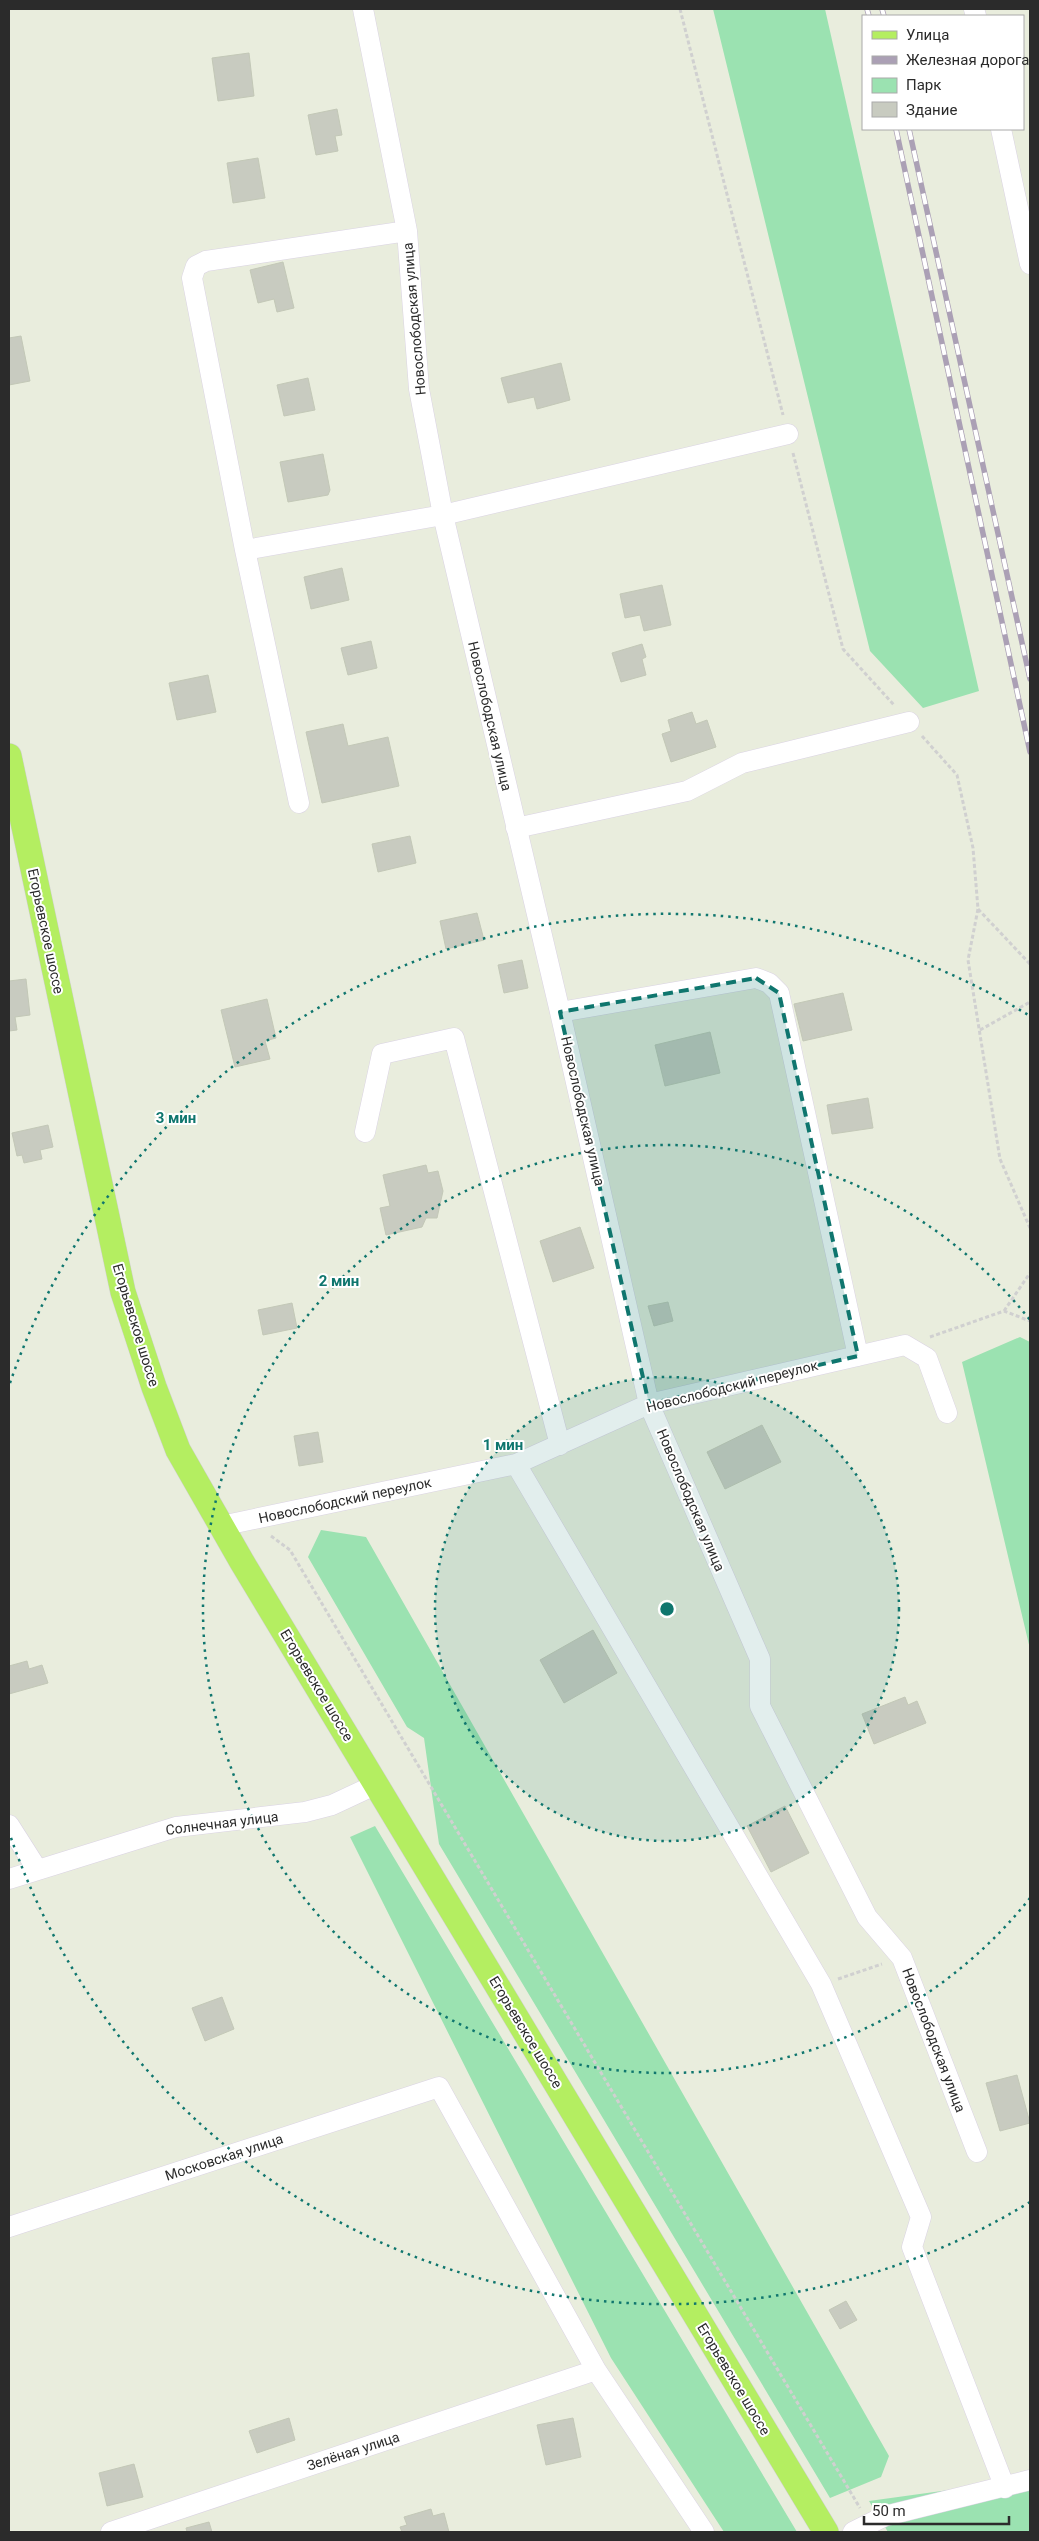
<svg xmlns="http://www.w3.org/2000/svg" width="1039" height="2541" viewBox="0 0 1039 2541" font-family="Roboto,sans-serif">
  <style>
    .green { fill: #9be2b1 }
    .building { fill: #c8cbc0; stroke: #c3c8b7 }
    .lines { fill: none; stroke-linecap: round; stroke-linejoin: round }
    .minor-casing { stroke: #dad3e3; stroke-width: 21 }
    .major-casing { stroke: #d0d0d0; stroke-width: 26 }
    .path { stroke: #d0d0d0; stroke-width: 3; stroke-dasharray: 4 2.5; stroke-linecap: butt }
    .minor { stroke: #fff; stroke-width: 20 }
    .major { stroke: #b4ee61; stroke-width: 25 }
    .rail-casing { stroke: #aba0b5; stroke-width: 5.5 }
    .rail { stroke: #fff; stroke-width: 4; stroke-dasharray: 11; stroke-linecap: butt }
    .marked { fill: #0f766e; fill-opacity: 0.2; stroke: #0f766e; stroke-width: 4; stroke-dasharray: 10 6; stroke-linejoin: round }
    .ring { fill: none; stroke: #0f766e; stroke-width: 2.5; stroke-dasharray: 2.5 5 }
    .labels { text-anchor: middle; dominant-baseline: central; stroke-width: 4; stroke-linejoin: round; paint-order: stroke }
    .street-label { font-size: 14px; fill: #2b2b2b; stroke: #fff }
    .centre { fill: #0f766e; stroke: #fff; stroke-width: 2.5 }
    .ring-label { font-size: 15px; text-anchor: middle; font-weight: bold; fill: #0f766e; stroke: #fff; stroke-width: 4; stroke-linejoin: round; paint-order: stroke }
  </style>
  <rect width="100%" height="100%" fill="#e9eddd"/>
  <path class="green" d="M713 9H825L979 691 923 708 870 651Z
    M1020 1337 1030 1342V1649L962 1362Z
    M321 1530 366 1537 889 2456 881 2477 830 2498 439 1844 424 1738 407 1727 308 1557Z
    M375 1826 797 2532H724L611 2358 350 1837Z
    M1030 2471V2532H888L869 2501 985 2485Z"/>
  <path class="building" d="M249 53 254 96 218 101 212 58Z
    M337 109 342 135 335 136 338 151 316 155 308 115Z
    M258 158 265 198 233 203 227 163Z
    M283 262 294 308 277 312 274 299 258 303 250 270Z
    M21 336 30 381 9 385V338Z
    M561 363 570 400 537 409 534 397 508 403 501 378Z
    M308 378 315 410 284 416 277 385Z
    M323 454 330 490 328 495 288 502 280 462Z
    M342 568 349 600 311 609 304 577Z
    M662 585 671 625 644 631 640 615 625 618 620 594Z
    M371 641 377 668 348 675 341 648Z
    M642 644 646 657 642 659 646 675 621 682 612 653Z
    M208 675 216 712 177 720 169 683Z
    M692 712 696 724 707 720 716 747 671 762 662 734 671 731 668 720Z
    M343 724 348 746 388 737 399 786 322 803 306 732Z
    M410 836 416 863 378 872 372 844Z
    M477 913 484 940 446 949 440 921Z
    M522 960 528 988 504 993 498 965Z
    M26 979 30 1015 15 1017 17 1030 9 1031V981Z
    M843 993 852 1030 803 1041 794 1004Z
    M267 999 276 1038 265 1041 270 1059 235 1067 221 1010Z
    M710 1032 720 1073 665 1086 655 1045Z
    M868 1098 873 1128 832 1134 827 1105Z
    M48 1125 53 1147 40 1150 42 1159 24 1163 22 1155 17 1156 12 1133Z
    M426 1165 428 1173 438 1171 443 1191 437 1218H426L422 1227 386 1235 380 1208 390 1206 383 1175Z
    M580 1227 594 1268 553 1282 540 1241Z
    M668 1302 673 1321 654 1326 648 1306Z
    M292 1303 297 1328 263 1335 258 1310Z
    M762 1425 781 1462 725 1489 707 1452Z
    M318 1432 323 1462 299 1466 294 1436Z
    M593 1630 617 1673 564 1703 540 1660Z
    M27 1661 29 1669 42 1665 48 1683 9 1694V1666Z
    M905 1697 908 1705 917 1701 926 1723 874 1744 862 1714Z
    M785 1806 809 1853 771 1872 747 1826Z
    M222 1997 234 2029 205 2041 192 2008Z
    M1017 2075 1030 2123 1000 2131 986 2083Z
    M846 2301 857 2320 840 2329 829 2310Z
    M289 2418 295 2440 257 2453 249 2431Z
    M573 2418 581 2457 546 2465 537 2425Z
    M134 2464 143 2497 107 2506 99 2473Z
    M431 2509 433 2516 444 2513 449 2532H402L400 2527 407 2525 404 2517Z
    M209 2522 212 2532H187L186 2528Z"/>
  <g class="lines">
    <defs>
      <path id="minor" d="M363 9 407 231 419 389 443 515 560 1012 649 1404 760 1659V1706L867 1917 902 1958 977 2152
        M974 9 976 16
        M1001 129 1030 264
        M245 550 443 515 788 434
        M299 803 245 550 192 278 196 266 206 261 407 231
        M516 828 687 791 742 763 909 722
        M560 1012 756 978 769 983 779 993 858 1356
        M365 1132 382 1054 454 1038 560 1445
        M516 1464 821 1984 921 2217 912 2247 1005 2488
        M221 1526 516 1464 649 1404 905 1345 927 1358 947 1413
        M9 1825 37 1869
        M9 1879 176 1827 305 1812 332 1805 377 1784
        M9 2227 439 2087 596 2370 704 2532
        M111 2532 596 2370
        M853 2532 885 2516 1030 2480"/>
      <path id="major" d="M9 756 123 1292 154 1387 178 1450 242 1562 826 2532"/>
    </defs>
    <use href="#minor" class="minor-casing"/>
    <use href="#major" class="major-casing"/>
    <path class="path" d="M680 9 783 415
      M793 453 843 649 894 705
      M922 736 957 775 973 848 978 909 968 960 1000 1159 1030 1228
      M978 909 1030 964
      M980 1030 1030 1002
      M1004 1311 1030 1273
      M930 1337 1004 1311 1030 1321
      M271 1536 290 1550 860 2508
      M838 1979 882 1964"/>
    <use href="#minor" class="minor"/>
    <use href="#major" class="major"/>
    <defs>
      <path id="rail" d="M867 9 869 16
        M882 9 884 16
        M896 129 1030 752
        M909 129 1030 679"/>
    </defs>
    <use href="#rail" class="rail-casing"/>
    <use href="#rail" class="rail"/>
  </g>
  <path class="marked" d="M756 978 779 993 858 1356 649 1404 560 1012Z"/>
  <circle cx="667" cy="1609" r="232" fill="#0f766e" fill-opacity=".12"/>
  <g class="ring">
    <circle cx="667" cy="1609" r="232"/>
    <path d="M1030 1898A464 464 0 1 1 1030 1320"/>
    <path d="M1030 2202A695 695 0 0 1 10 1835M10 1383A695 695 0 0 1 1030 1016"/>
  </g>
  <g class="labels">
    <g class="street-label">
      <text transform="translate(414 319) rotate(-95)">Новослободская улица</text>
      <text transform="translate(490 716) rotate(77)">Новослободская улица</text>
      <text transform="translate(46 931) rotate(78)">Егорьевское шоссе</text>
      <text transform="translate(583 1111) rotate(77)">Новослободская улица</text>
      <text transform="translate(136 1325) rotate(73)">Егорьевское шоссе</text>
      <text transform="translate(732 1386) rotate(-14)">Новослободский переулок</text>
      <text transform="translate(345 1500) rotate(-12)">Новослободский переулок</text>
      <text transform="translate(691 1500) rotate(67)">Новослободская улица</text>
      <text transform="translate(317 1685) rotate(59)">Егорьевское шоссе</text>
      <text transform="translate(222 1823) rotate(-7)">Солнечная улица</text>
      <text transform="translate(526 2032) rotate(59)">Егорьевское шоссе</text>
      <text transform="translate(934 2040) rotate(69)">Новослободская улица</text>
      <text transform="translate(224 2157) rotate(-18)">Московская улица</text>
      <text transform="translate(734 2379) rotate(59)">Егорьевское шоссе</text>
      <text transform="translate(353 2451) rotate(-18)">Зелёная улица</text>
    </g>
  </g>
  <circle cx="667" cy="1609" r="8" class="centre"/>
  <g class="ring-label">
    <text x="176" y="1123">3 мин</text>
    <text x="339" y="1286">2 мин</text>
    <text x="503" y="1450">1 мин</text>
  </g>
  <rect width="1039" height="2541" fill="none" stroke="#2b2b2b" stroke-width="20"/>
  <rect x="862" y="15" width="162" height="115" fill="#ffffff" stroke="#aaaaaa"/>
  <rect x="872" y="31" width="25" height="8" fill="#b4ee61" stroke="#aaaaaa"/>
  <text x="906" y="40" font-size="15" fill="#2b2b2b">Улица</text>
  <rect x="872" y="56" width="25" height="8" fill="#aba0b5" stroke="#aaaaaa"/>
  <text x="906" y="65" font-size="15" fill="#2b2b2b">Железная дорога</text>
  <rect x="872" y="78" width="25" height="15" fill="#9be2b1" stroke="#aaaaaa"/>
  <text x="906" y="90" font-size="15" fill="#2b2b2b">Парк</text>
  <rect x="872" y="102" width="25" height="15" fill="#c8cbc0" stroke="#aaaaaa"/>
  <text x="906" y="115" font-size="15" fill="#2b2b2b">Здание</text>
  <path d="M864 2516v8h145v-8" fill="none" stroke="#2b2b2b" stroke-width="2.5"/>
  <text x="872" y="2516" font-size="15" fill="#2b2b2b" stroke="#ffffff" stroke-width="4" paint-order="stroke">50 m</text>
</svg>
